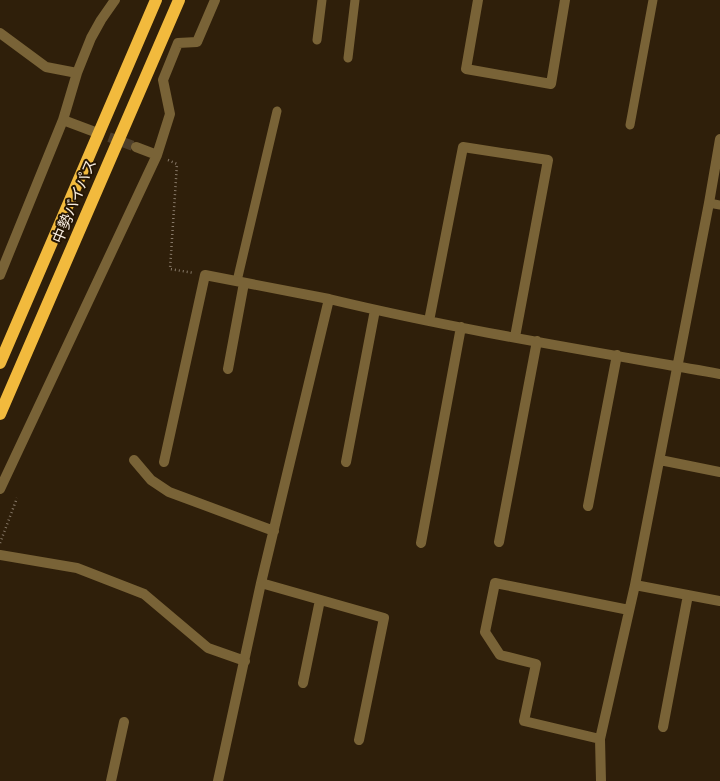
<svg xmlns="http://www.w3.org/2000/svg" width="720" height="781" viewBox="0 0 720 781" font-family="'PT Sans Narrow','Noto Sans JP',sans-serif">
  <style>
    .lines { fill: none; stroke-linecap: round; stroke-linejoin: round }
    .street-tunnel { stroke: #4d3e2a; stroke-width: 10; stroke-dasharray: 10 5; stroke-linecap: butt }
    .path { stroke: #877968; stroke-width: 2.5; stroke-dasharray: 1 3; stroke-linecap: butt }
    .lane { stroke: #796337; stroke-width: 9 }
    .street { stroke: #796337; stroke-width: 10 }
    .highway { stroke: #f2ba3d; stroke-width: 12 }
    .labels { text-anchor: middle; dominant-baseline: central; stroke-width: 4; stroke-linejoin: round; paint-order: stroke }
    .street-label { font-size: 15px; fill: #f7ecdf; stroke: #251603 }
  </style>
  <rect width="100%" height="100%" fill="#2f1f0a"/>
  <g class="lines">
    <path class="street-tunnel" d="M95 132 136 147"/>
    <path class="path" d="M168 160 177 164 170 269 194 273
      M0 543 17 498"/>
    <path class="lane" d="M317 40 322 0
      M348 58 355 0
      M630 125 653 0
      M709 203 720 205
      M237 281 277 111"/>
    <path class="street" d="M478 0 466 69 551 84 565 0
      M0 33 46 67 77 73
      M63 120 95 132
      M136 147 157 155
      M0 275 63 120 77 73 91 38 101 20 115 0
      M429 321 463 147 548 160 515 337
      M228 369 244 283
      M134 460 151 480 169 492 274 531
      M660 460 720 472
      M164 462 205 275 329 299
      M346 462 375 310
      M0 489 157 155 170 114 163 80 178 43 197 42 215 0
      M588 506 617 355
      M499 542 537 341
      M421 543 461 327
      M0 555 77 568 144 594 208 648 245 661
      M261 583 384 618 359 740
      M635 585 720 601
      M303 683 320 600
      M663 727 688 595
      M600 739 524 721 536 664 500 655 485 632 495 583 629 610
      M111 781 124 722
      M218 781 261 583 329 299C458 330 590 351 720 374
      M601 781 600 739 635 585 709 203 720 139"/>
    <path class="highway" d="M0 363 156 0
      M0 414 179 0"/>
  </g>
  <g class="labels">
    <g class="street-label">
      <text transform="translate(74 201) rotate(-67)">中勢バイパス</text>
    </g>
  </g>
</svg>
